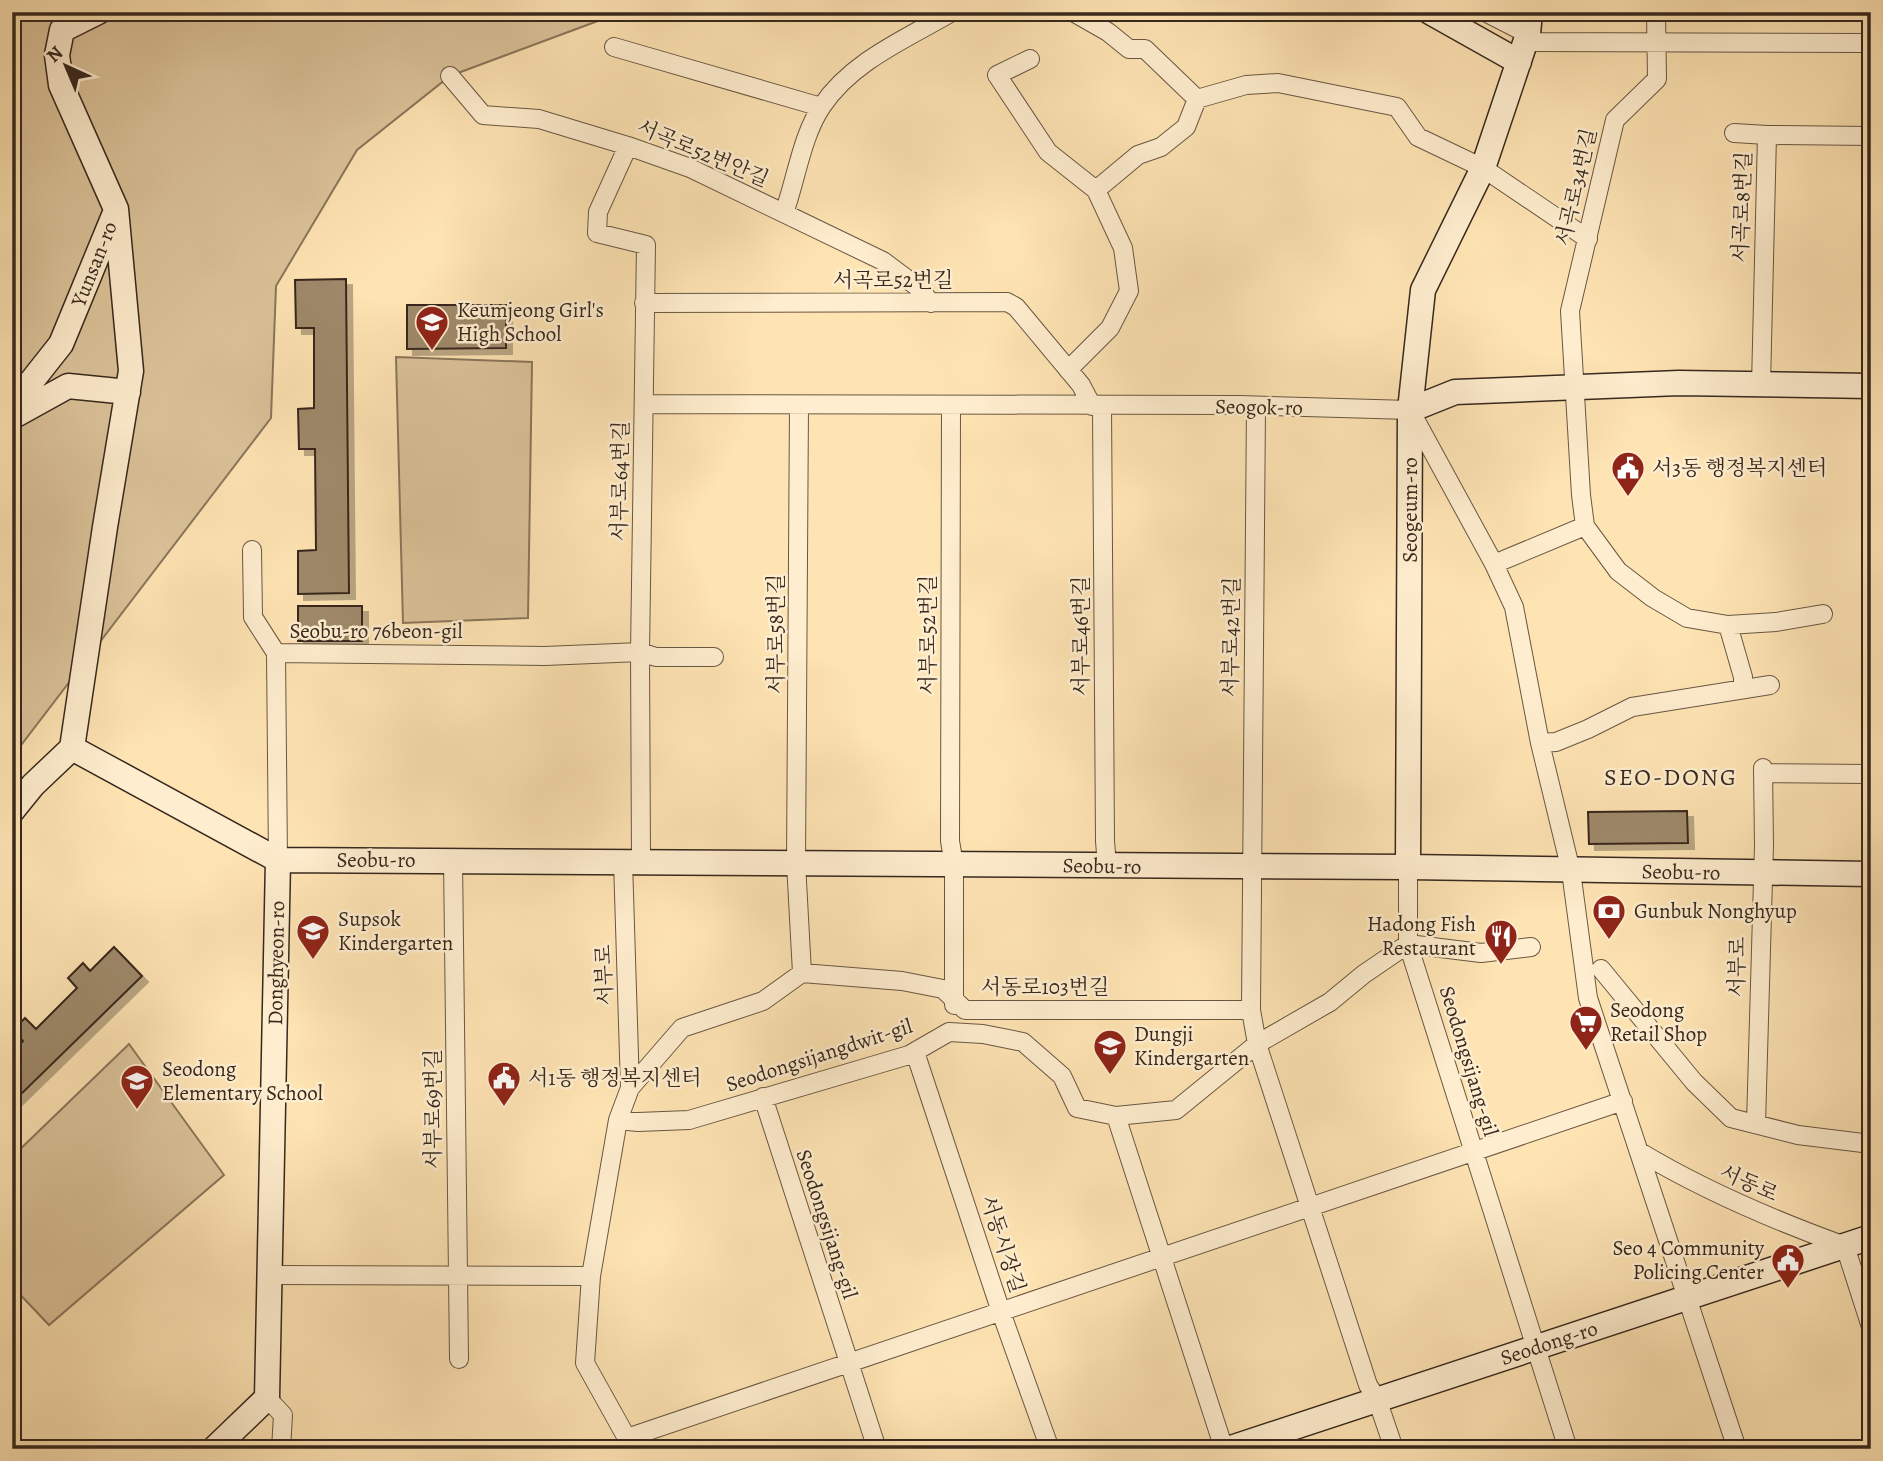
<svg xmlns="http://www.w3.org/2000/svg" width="1883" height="1461" viewBox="0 0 1883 1461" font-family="Alegreya,'Noto Serif KR',serif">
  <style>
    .green { fill: #dcc39a; stroke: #8a765c; stroke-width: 2 }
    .building { fill: #9e896b; stroke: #37281e; stroke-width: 2; filter: url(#shadow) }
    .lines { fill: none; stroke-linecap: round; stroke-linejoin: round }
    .street-casing { stroke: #695743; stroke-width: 20 }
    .secondary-casing { stroke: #37281e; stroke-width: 27 }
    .street { stroke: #feedce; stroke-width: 18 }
    .secondary { stroke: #feedce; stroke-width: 24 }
    .labels { text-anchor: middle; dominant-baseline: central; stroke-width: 5; stroke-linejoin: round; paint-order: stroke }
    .street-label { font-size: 21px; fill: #37281e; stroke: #feedce }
    .poi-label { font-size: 21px; fill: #37281e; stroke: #feedce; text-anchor: start }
    .quarter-label { font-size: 24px; letter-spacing: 2px; fill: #37281e; stroke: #feedce }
  </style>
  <defs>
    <filter id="shadow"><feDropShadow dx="6" dy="6" stdDeviation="0" flood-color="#0004"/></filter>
  </defs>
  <rect width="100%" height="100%" fill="#fee3b3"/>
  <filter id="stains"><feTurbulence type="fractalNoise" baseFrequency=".00286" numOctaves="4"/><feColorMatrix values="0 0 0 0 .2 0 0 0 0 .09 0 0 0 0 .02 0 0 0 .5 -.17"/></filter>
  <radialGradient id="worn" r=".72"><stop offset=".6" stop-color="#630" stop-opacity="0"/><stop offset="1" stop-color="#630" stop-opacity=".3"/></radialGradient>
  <path class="green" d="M12 12H622L450 76 357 150 276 286 271 418 12 757Z
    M396 357 532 362 528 618 403 623Z
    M129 1044 224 1175 49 1325 12 1286V1157Z"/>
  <path class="building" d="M346 279 349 593 298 594V551L316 550 315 449H299L298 409 314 408V328H296L295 280Z
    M407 305H506V348L407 349Z
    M298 606H362V641H298Z
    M1687 811 1688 843 1589 844 1588 812Z
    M114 947 142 976 12 1103V1052L23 1041 13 1030 25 1018 36 1029 77 988 68 978 83 963 90 971Z"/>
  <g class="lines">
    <defs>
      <path id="street" d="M1073 12 1108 32 1129 49H1145L1197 99
        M1485 12 1528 34
        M1656 12 1657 79 1615 120 1570 311 1581 495 1585 526 1618 571 1653 598 1687 618 1728 625 1776 622 1823 614
        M1526 42 1871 43
        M614 47 821 107
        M1030 59 997 75 1048 152 1096 190 1138 155 1161 147 1186 127 1197 99 1246 85 1278 83 1397 107 1418 137 1483 168 1588 239
        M450 76 483 115 539 119 628 146 690 168 883 261 919 288 931 303
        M1734 133 1767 135
        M628 146 598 212 597 233 646 245 640 652 641 861
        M784 213C796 180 802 135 822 106 852 61 906 39 952 12
        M644 303 1007 302 1016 307 1081 385 1092 406
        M1068 370 1110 328 1129 291 1123 248 1096 190
        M1761 385 1767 135 1871 136
        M644 404 1240 405 1410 410 1494 564 1514 607 1540 743 1571 871 1588 998 1737 1449
        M799 405 796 863 802 973
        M951 405 950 841 954 865V1005
        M1102 406 1105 841 1107 866
        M1256 406 1251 1010 1257 1044 1368 1385 1377 1399 1394 1449
        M252 550 253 617 276 653
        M1494 564 1585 526
        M1728 625 1743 677V689
        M276 653 545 656 640 652 656 657H714
        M276 653 278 860
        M1540 743 1556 742 1588 729 1632 707 1770 685
        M1763 773 1871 774
        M453 859 459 1359
        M623 861 630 1088
        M1408 867V944L1568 1449
        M1601 969 1694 1082 1731 1118 1798 1135 1871 1144
        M915 1052 1001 1312 1050 1449
        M763 1097 877 1449
        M1116 1116 1224 1449
        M618 1120 638 1122 689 1120 909 1055 949 1032 983 1034 1023 1042 1062 1076 1077 1108 1116 1116 1176 1110 1257 1044 1330 1002 1364 974 1408 944 1481 953 1531 947
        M1756 1124 1764 845 1763 768
        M1640 1152C1705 1191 1773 1220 1845 1246L1871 1327
        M269 1275 591 1276
        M267 1398 283 1415 281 1449
        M627 1438 1623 1101
        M633 1449 585 1363 591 1276 618 1120 630 1088 682 1028 763 1001 802 973 902 981 943 989 965 1010H1251"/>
      <path id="secondary" d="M1430 12 1519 62
        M12 406 61 344 115 213
        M1410 410 1455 392 1679 383 1871 386
        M12 417 68 386 128 392
        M72 748 105 527 131 371 116 209 61 85 57 55 62 30 98 12
        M12 811 33 785 72 748 278 860 1408 867 1871 874
        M1408 867 1410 410 1423 290 1483 168 1528 34 1530 12
        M214 1449 267 1398 278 860
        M1228 1449 1871 1237"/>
    </defs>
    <use href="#street" class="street-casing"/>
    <use href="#secondary" class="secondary-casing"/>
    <use href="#street" class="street"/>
    <use href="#secondary" class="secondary"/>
  </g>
  <defs>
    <symbol id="school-pin" viewBox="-11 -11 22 30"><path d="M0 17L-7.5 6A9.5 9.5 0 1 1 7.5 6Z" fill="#8f2418" stroke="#feedce"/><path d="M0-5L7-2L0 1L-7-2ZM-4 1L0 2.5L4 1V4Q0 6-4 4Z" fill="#fff"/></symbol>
    <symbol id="civic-pin" viewBox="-11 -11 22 30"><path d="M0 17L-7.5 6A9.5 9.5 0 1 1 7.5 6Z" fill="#8f2418" stroke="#feedce"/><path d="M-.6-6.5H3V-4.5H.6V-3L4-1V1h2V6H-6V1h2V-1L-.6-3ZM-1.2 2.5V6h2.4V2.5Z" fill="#fff"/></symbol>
    <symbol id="bank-pin" viewBox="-11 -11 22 30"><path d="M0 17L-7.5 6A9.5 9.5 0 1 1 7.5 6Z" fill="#8f2418" stroke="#feedce"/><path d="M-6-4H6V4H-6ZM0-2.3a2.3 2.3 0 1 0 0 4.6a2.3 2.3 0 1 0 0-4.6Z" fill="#fff"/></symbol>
    <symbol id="restaurant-pin" viewBox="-11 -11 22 30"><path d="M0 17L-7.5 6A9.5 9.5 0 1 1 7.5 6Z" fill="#8f2418" stroke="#feedce"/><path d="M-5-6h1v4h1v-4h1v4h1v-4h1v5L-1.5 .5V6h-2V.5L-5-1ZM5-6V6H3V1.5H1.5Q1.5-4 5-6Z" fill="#fff"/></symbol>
    <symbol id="supermarket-pin" viewBox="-11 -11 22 30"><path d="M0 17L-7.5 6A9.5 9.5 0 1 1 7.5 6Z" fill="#8f2418" stroke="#feedce"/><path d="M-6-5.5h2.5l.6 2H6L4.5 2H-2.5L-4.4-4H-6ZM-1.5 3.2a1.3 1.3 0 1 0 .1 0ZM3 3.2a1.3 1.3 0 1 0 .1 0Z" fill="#fff"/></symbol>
  </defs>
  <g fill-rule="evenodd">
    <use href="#school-pin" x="413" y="303" width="38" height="52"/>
    <use href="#civic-pin" x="1609" y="449" width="38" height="52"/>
    <use href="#bank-pin" x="1590" y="892" width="38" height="52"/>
    <use href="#school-pin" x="294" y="912" width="38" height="52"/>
    <use href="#restaurant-pin" x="1482" y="917" width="38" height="52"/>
    <use href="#supermarket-pin" x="1567" y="1003" width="38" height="52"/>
    <use href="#school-pin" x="1091" y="1027" width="38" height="52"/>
    <use href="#civic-pin" x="485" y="1059" width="38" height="52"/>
    <use href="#school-pin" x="118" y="1062" width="38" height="52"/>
    <use href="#civic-pin" x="1769" y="1241" width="38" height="52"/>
  </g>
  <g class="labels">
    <g class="street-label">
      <text transform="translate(703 153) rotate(23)">서곡로52번안길</text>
      <text transform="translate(1576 187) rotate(-77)">서곡로34번길</text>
      <text transform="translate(1742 207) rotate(-88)">서곡로8번길</text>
      <text transform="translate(94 264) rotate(-68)">Yunsan-ro</text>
      <text x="893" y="280">서곡로52번길</text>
      <text transform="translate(1259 407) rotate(1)">Seogok-ro</text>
      <text transform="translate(620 481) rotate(-89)">서부로64번길</text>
      <text transform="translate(1410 510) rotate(-90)">Seogeum-ro</text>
      <text x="376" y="631">Seobu-ro 76beon-gil</text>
      <text transform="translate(776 634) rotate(-90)">서부로58번길</text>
      <text transform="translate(928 635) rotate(-90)">서부로52번길</text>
      <text transform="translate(1081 636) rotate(-90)">서부로46번길</text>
      <text transform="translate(1231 637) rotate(-89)">서부로42번길</text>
      <text x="376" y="860">Seobu-ro</text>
      <text transform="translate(1102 866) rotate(1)">Seobu-ro</text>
      <text transform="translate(1681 872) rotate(1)">Seobu-ro</text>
      <text transform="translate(276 963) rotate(-89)">Donghyeon-ro</text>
      <text transform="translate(1737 967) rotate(-89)">서부로</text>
      <text transform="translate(604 975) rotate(-92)">서부로</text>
      <text x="1045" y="987">서동로103번길</text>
      <text transform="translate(819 1055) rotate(-18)">Seodongsijangdwit-gil</text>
      <text transform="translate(1469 1061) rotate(73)">Seodongsijang-gil</text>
      <text transform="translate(433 1109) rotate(-90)">서부로69번길</text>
      <text transform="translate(1749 1183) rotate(24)">서동로</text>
      <text transform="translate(827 1224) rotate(72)">Seodongsijang-gil</text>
      <text transform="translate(1003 1244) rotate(72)">서동시장길</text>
      <text transform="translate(1549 1343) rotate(-18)">Seodong-ro</text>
    </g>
    <g class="poi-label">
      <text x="457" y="310">Keumjeong Girl's<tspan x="457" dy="24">High School</tspan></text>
      <text x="1652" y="468">서3동 행정복지센터</text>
      <text x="1634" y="911">Gunbuk Nonghyup</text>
      <text x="338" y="919">Supsok<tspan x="338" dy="24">Kindergarten</tspan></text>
      <text x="1476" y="924" text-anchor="end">Hadong Fish<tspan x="1476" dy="24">Restaurant</tspan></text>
      <text x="1610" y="1010">Seodong<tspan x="1610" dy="24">Retail Shop</tspan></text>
      <text x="1134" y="1034">Dungji<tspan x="1134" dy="24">Kindergarten</tspan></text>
      <text x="162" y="1069">Seodong<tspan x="162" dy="24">Elementary School</tspan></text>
      <text x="528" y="1078">서1동 행정복지센터</text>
      <text x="1764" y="1248" text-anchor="end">Seo 4 Community<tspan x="1764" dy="24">Policing Center</tspan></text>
    </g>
    <g class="quarter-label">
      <text x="1671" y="777">SEO-DONG</text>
    </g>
  </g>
  <rect width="1883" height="1461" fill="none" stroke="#fee3b3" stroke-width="42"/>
  <rect x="14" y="14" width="1855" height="1433" fill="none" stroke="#37281e" stroke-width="3.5"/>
  <rect x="21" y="21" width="1841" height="1419" fill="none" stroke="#37281e" stroke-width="2"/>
  <g transform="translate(66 66) rotate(316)" stroke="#feedce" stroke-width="5" paint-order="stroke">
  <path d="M0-5L12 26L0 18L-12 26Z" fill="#37281e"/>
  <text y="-10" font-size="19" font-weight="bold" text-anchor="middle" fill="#37281e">N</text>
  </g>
  <rect width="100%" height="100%" filter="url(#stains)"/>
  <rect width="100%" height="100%" fill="url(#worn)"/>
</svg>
